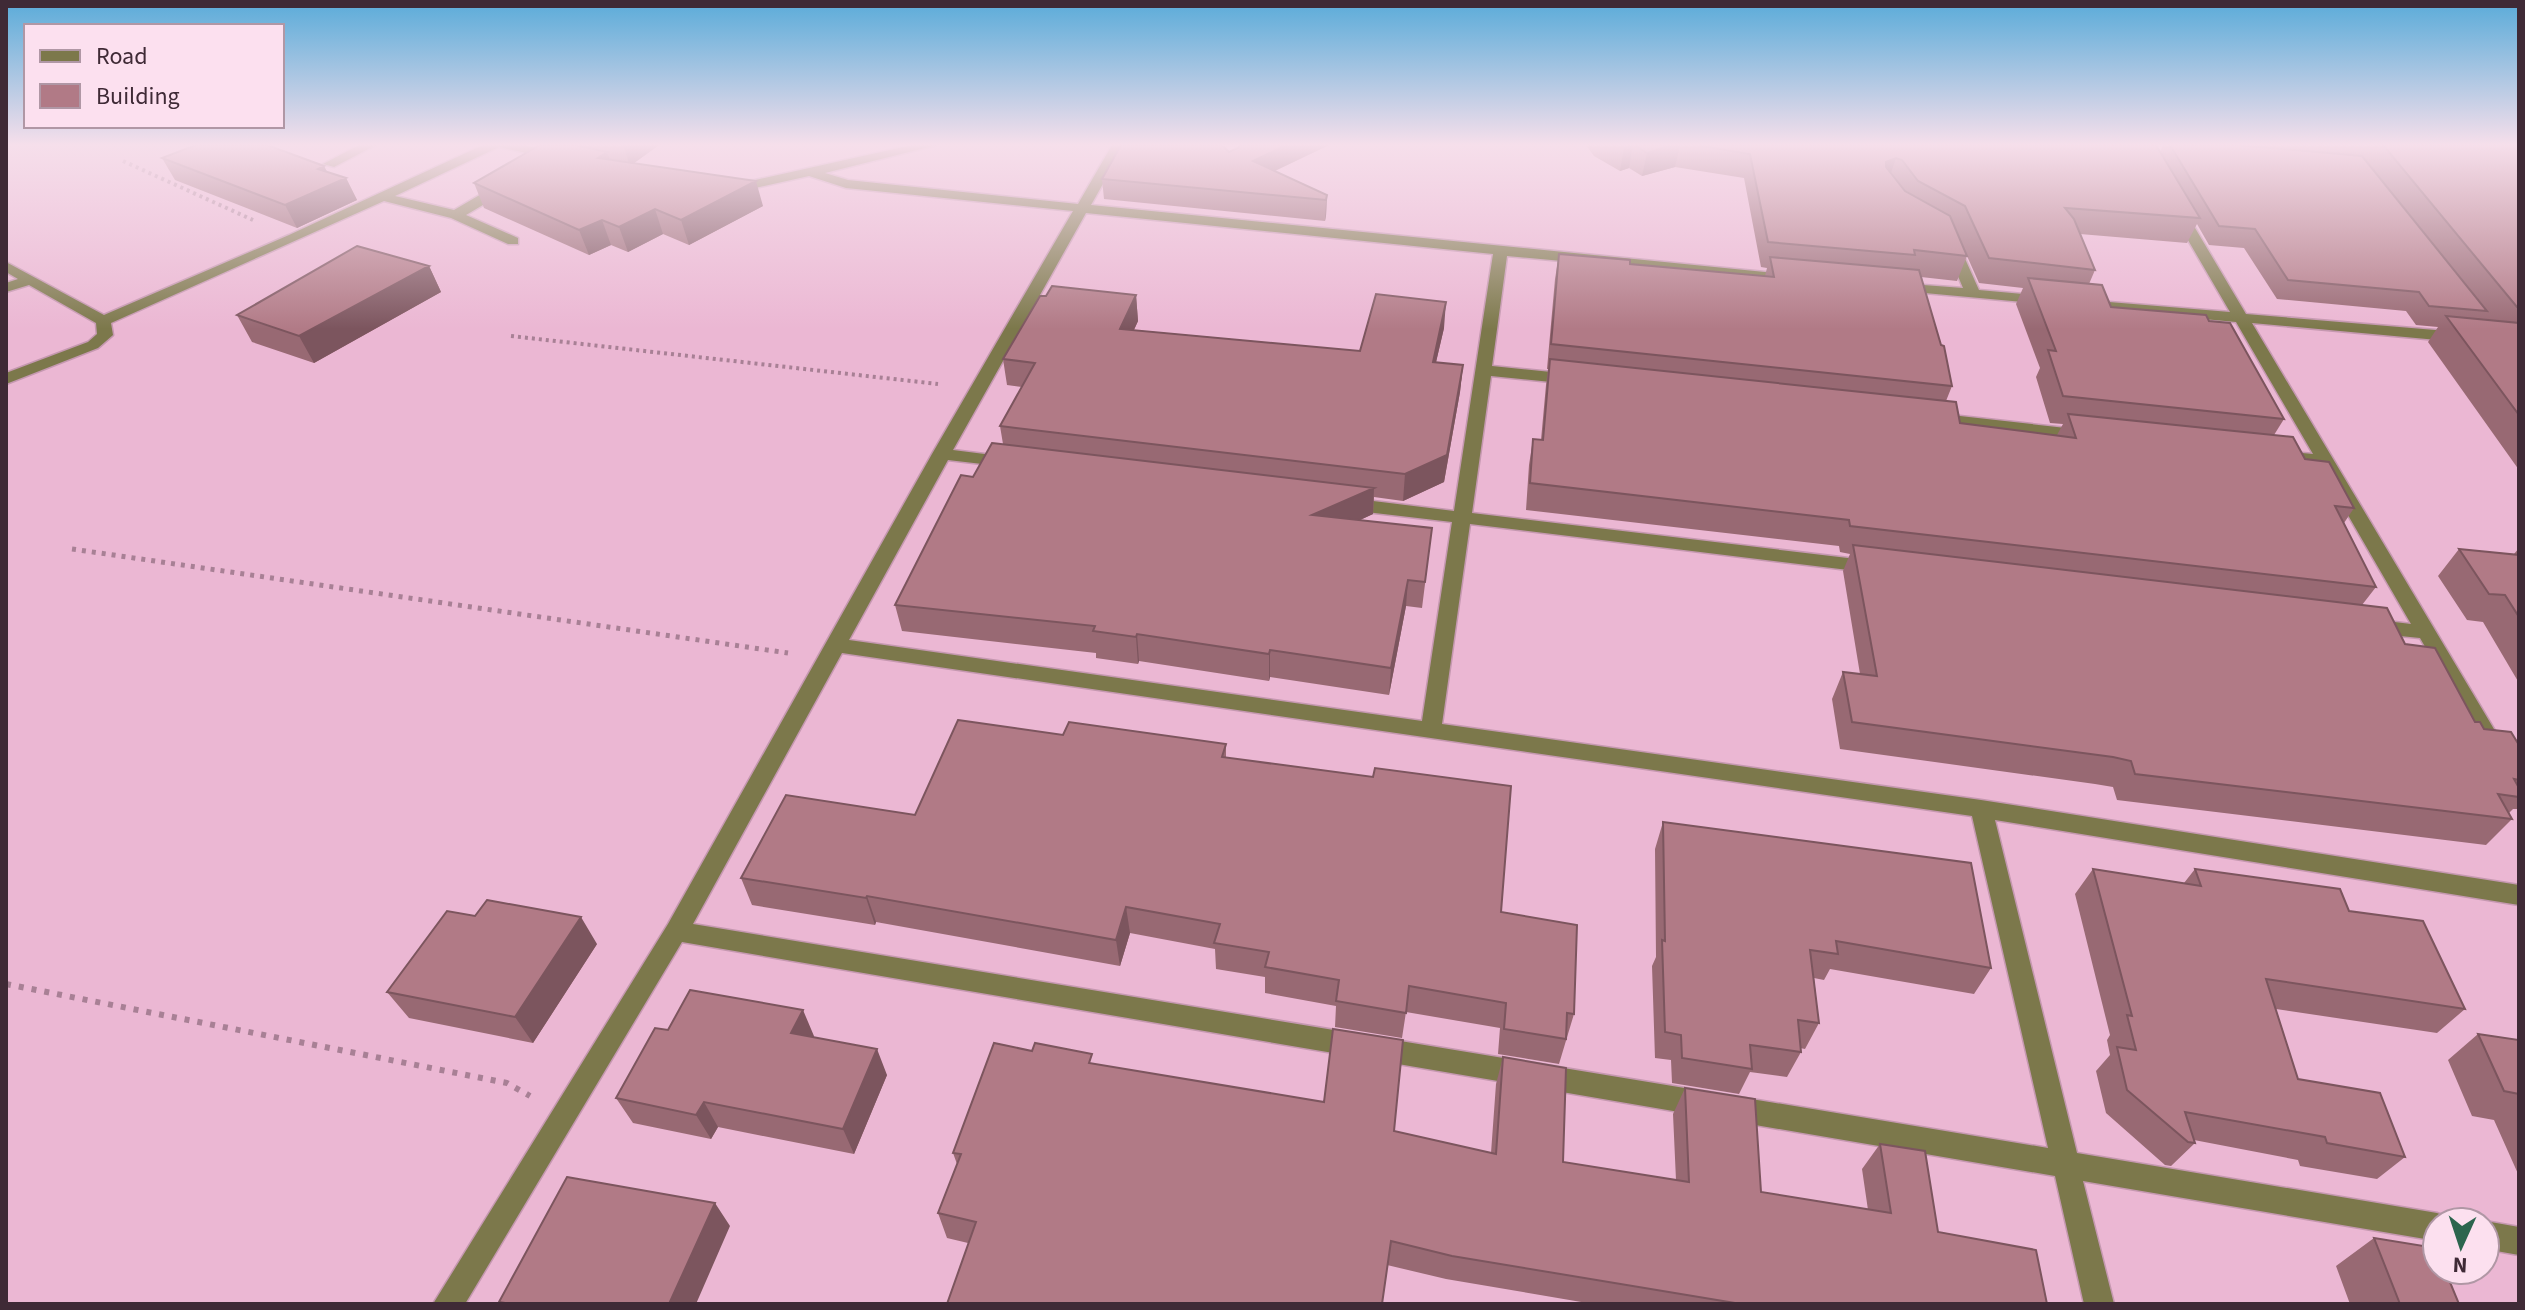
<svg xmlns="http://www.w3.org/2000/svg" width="2525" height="1310" viewBox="0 0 2525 1310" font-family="'Source Sans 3',sans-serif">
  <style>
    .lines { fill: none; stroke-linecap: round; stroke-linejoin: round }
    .minor-casing { stroke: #c598b0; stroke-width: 3 }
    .path-far2 { stroke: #a88095; stroke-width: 4; stroke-dasharray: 3 4; stroke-linecap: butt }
    .path-far1 { stroke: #a88095; stroke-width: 5; stroke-dasharray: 4 6; stroke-linecap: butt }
    .path { stroke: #a88095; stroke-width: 6; stroke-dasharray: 5 8; stroke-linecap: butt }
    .minor { fill: #7c784b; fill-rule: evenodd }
    .wall { fill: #986973; fill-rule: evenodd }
    .shaded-wall { fill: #7c555e }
    .building { fill: #b17a86; stroke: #7c555e; stroke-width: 2 }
  </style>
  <rect width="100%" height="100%" fill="#ebb7d3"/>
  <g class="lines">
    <defs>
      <path id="minor" d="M359 145H376L334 167 323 164Z
        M483 145H525L560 155 554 159 499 147 395 196 454 210 500 183H510V189L466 215 518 238V244H508L451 218 384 201 111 323 113 335 98 348 6 384V373L88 342 97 334 96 323 29 285 6 292V283L18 279 6 272V262L104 315 289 235Z
        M912 145H937L825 173 848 180 1078 204 1112 145H1125L1091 205 1795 275 1797 278 1790 282 1507 256 1492 366 1571 374 1579 379 1571 384 1491 376 1472 513 1873 561 1880 563 1882 567 1880 571 1873 573 1470 524 1442 724 1981 800 2519 885V905L1995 820 2077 1153 2437 1213 2447 1217 2449 1222H2437V1241L2083 1181 2114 1304H2084L2055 1176 682 942 465 1304H433L668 924 932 454 1073 211 846 188 809 176 755 188 732 189 725 185 732 181 755 180ZM1086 213 1493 254 1454 511 1349 498 1340 504 1349 510 1452 522 1422 721 849 640 948 460 1008 467 1017 462 1008 457 953 450ZM842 653 1972 816 2048 1148 693 924Z
        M2178 207 2185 211 2246 314 2459 332 2467 337 2459 342 2252 323 2519 771V799L2511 796 2420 638 2370 633 2360 626 2370 619 2411 624 2319 465 2279 461 2270 456 2279 451 2313 454 2236 322 2085 308 2078 304 2085 300 2230 312 2171 211Z
        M1951 239 1958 243 1979 290 2045 296 2052 300 2045 304 1892 290 1890 287 1897 283 1963 288 1944 243Z
        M1933 413 2084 430 2092 435 2084 440 1927 422 1925 418Z
        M2485 1221 2519 1227V1255L2485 1249V1222H2482Z"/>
    </defs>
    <use href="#minor" class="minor-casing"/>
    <path class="path-far2" d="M123 161 253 220
      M511 336 938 384"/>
    <path class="path-far1" d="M72 549 788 653"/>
    <path class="path" d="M6 984 507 1083 530 1096"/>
    <use href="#minor" class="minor"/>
  </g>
  <path class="wall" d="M540 145H659L634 163 763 206 689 245 663 234 628 252 611 245 589 255 484 208 474 183Z
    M1240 145H1329L1275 171 1327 195 1326 216 1325 221 1104 199 1102 179 1228 151 1229 152 1238 148Z
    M1586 145H2156L2160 152 2163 145H2519V470L2428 342 2438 327 2416 325 2406 311 2277 299 2244 248 2209 245 2197 224 2187 243 2080 234 2095 270 2089 284 2111 307 2209 321 2284 419 2274 435 2305 459 2354 508 2344 523 2376 587 2362 605 2405 644 2475 722 2484 729 2519 745V809H2513L2509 813 2512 819 2486 845 2117 800 2113 787 2095 784 1840 749 1832 699 1843 672 1860 674 1843 571 1850 554 1840 552 1839 546 1526 510 1529 465 1533 439 1541 440 1546 385 1548 369H1547L1555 279 1559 254 1630 264 1765 276 1767 268 1761 267 1744 178 1675 167 1642 176 1629 168 1620 171 1594 156ZM1967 256 1979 283 2023 288 2016 304 2040 368 2036 377 2050 423 2063 424 2057 435 1960 423 1946 401 1952 386 1921 277 1957 281Z
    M162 158 324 166 327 172 346 178 357 200 297 228 175 180Z
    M429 266 441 292 314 363 252 342 237 315Z
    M1136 295 1138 321 1134 330 1360 351 1444 328 1436 362 1463 365 1460 392 1444 482 1403 501 1374 497 1373 514 1360 520 1432 528 1422 608 1406 606 1389 695 1270 677 1269 681 1139 661 1138 664 1096 658V653L902 631 895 605 973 477 1003 444 1000 426 1022 387 1007 385 1003 359Z
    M2519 548V683L2483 622 2467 620 2438 576 2459 549 2514 554Z
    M1063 735 1226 744V758L1501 912 1574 1014 1559 1064 1498 1054 1500 1028 1406 1012 1402 1038 1335 1027 1336 1006 1265 993V977L1216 969 1215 949 1130 933 1120 966 876 922 875 925 752 905 741 878 915 815Z
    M1663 822 1991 968 1974 994 1830 969 1824 980 1814 978 1819 1023 1805 1049 1800 1048 1801 1052 1787 1077 1750 1072 1739 1094 1672 1083 1671 1060 1655 1058 1652 966 1656 957 1655 849Z
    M2093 869 2184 883 2195 869 2349 911 2465 1009 2437 1033 2276 1009 2298 1079 2405 1157 2377 1179 2300 1166 2298 1160 2194 1140 2195 1143 2171 1166 2165 1165 2106 1113 2096 1071 2110 1055 2107 1040 2110 1035 2075 894Z
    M597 944 533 1043 409 1018 387 992Z
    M668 1030 814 1036V1037L887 1075 854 1154 718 1127 711 1139 633 1123 616 1098Z
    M2478 1034 2519 1040V1176L2494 1120 2472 1116 2448 1060Z
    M1032 1051 1491 1153 1496 1084 1503 1057 1563 1162 1676 1180 1673 1114 1685 1088 1761 1192 1868 1210 1862 1169 1880 1144 1938 1232 2047 1304H1593L1446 1279 1387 1265 968 1243 947 1238 938 1213 957 1164 953 1153Z
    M2374 1238 2459 1304H2350L2336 1266Z"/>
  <path class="shaded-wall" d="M623 145H659L630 166Z
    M1286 145H1329L1253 181V161Z
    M1630 145H1633L1629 168 1620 171 1624 147Z
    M1672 145H1680L1675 167 1642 176 1647 153Z
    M607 152 616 176 598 158Z
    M1896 158 1888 182 1879 186 1886 162Z
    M324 166 333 184 346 178 357 200 297 228 285 205 318 169Z
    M756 181 763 206 689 245 681 220Z
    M1327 195 1326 216 1325 221 1326 200Z
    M655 209 663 234 628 252 619 227Z
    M602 220 611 245 589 255 579 230Z
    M429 266 441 292 314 363 299 336Z
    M1136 295 1138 321 1122 355 1120 329Z
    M1446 302 1444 328 1430 388 1433 362Z
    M1463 365 1460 392 1444 482 1403 501 1405 474Z
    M1374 488 1373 514 1312 542V515Z
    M1408 580 1406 606 1389 695 1391 668Z
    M1137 634 1139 661 1138 664 1136 637Z
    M1270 650V677L1269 681V654Z
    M867 896 876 922 875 925 866 898Z
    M1126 907 1130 933 1120 966 1116 940Z
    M581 917 597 944 533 1043 515 1017Z
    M803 1010 814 1036 803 1058 791 1033Z
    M877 1049 887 1075 854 1154 843 1129Z
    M704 1102 718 1127 711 1139 696 1115Z
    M715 1203 730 1226 696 1304H669Z"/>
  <path class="building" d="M196 145H267L324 166 318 169 346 178 285 205 162 158Z
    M540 145H575L607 152 598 158 756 181 681 220 655 209 619 227 602 220 579 230 474 183Z
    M1121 145H1222L1229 152 1238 148 1240 145H1286L1253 161 1327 195 1326 200 1102 179Z
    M1635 145H1672L1647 153Z
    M1696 145H2156L2200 218 2065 208 2074 219 2095 270 1989 258 1965 206 1918 181 1902 160 1896 158 1886 162V167L1905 191 1950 216 1967 256 1914 250 1915 255 1768 242 1750 154Z
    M2170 145H2236L2362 156 2487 311 2429 306 2419 292 2288 280 2255 229 2219 226Z
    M2383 145H2519V307H2517Z
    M357 246 429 266 299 336 237 315Z
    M1559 254 1630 260V264L1774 277 1770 257 1919 270 1941 345 1944 346 1952 386 1551 344Z
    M2028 278 2102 285 2111 307 2206 315 2209 321 2230 323 2284 419 2063 396 2048 350 2056 351Z
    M1052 286 1136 295 1120 329 1360 351 1376 294 1446 302 1433 362 1463 365 1447 455 1405 474 1000 426 1035 363 1003 359 1040 296H1046Z
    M2446 316 2519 323V415Z
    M1550 359 1956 402 1960 423 2076 438 2068 414 2293 437 2305 459 2329 462 2354 508 2335 506 2376 587 1850 526 1849 520 1530 483 1533 439 1543 440Z
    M992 443 1374 488 1312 515 1432 528 1425 582 1408 580 1391 668 1270 650 1269 654 1137 634 1136 637 1093 631 1095 626 895 605 961 475 973 477Z
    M1853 545 2387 608 2405 644 2435 648 2475 722H2480L2484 729 2511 732 2519 745V780L2514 779 2519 788V797L2498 794 2512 819 2135 774 2131 761 2113 757 1852 722 1843 672 1877 676Z
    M2459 549 2519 555V617L2505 595 2489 594Z
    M958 720 1063 735 1069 722 1226 744 1222 757 1373 777 1375 768 1511 786 1501 912 1577 925 1574 1014 1567 1013 1566 1039 1504 1029 1506 1003 1409 986 1406 1013 1336 1001 1339 980 1265 967 1269 952 1214 943 1220 924 1126 907 1116 940 867 896 866 898 741 878 786 795 915 815Z
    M1663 822 1971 863 1991 968 1836 941 1838 954 1810 950 1819 1023 1798 1020 1801 1052 1750 1045 1752 1069 1682 1058 1681 1035 1665 1032 1662 940 1665 941Z
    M2093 869 2201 886 2195 869 2340 889 2349 911 2423 921 2465 1009 2266 979 2298 1079 2380 1093 2405 1157 2327 1143 2325 1137 2185 1112 2195 1143 2188 1142 2127 1090 2117 1047 2136 1050 2127 1015 2132 1016Z
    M487 900 581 917 515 1017 387 992 447 911 475 916Z
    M690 990 803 1010 791 1033 877 1049 843 1129 704 1102 696 1115 616 1098 655 1028 668 1030Z
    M1333 1029 1403 1040 1394 1131 1496 1154 1503 1057 1566 1068 1563 1162 1689 1182 1685 1088 1755 1099 1761 1192 1891 1213 1880 1144 1925 1151 1938 1232 2036 1250 2047 1304H1741L1452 1256 1391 1241 1382 1304H947L976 1222 938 1213 961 1154 953 1153 994 1043 1032 1051 1035 1043 1092 1054 1089 1063 1324 1102Z
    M2478 1034 2519 1040V1094L2504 1091Z
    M567 1177 715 1203 669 1304H511L499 1302Z
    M2374 1238 2436 1248 2437 1270H2445L2459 1304H2400Z"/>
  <linearGradient id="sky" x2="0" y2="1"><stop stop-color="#59abd9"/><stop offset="0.44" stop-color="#f6dfeb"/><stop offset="1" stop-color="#f6dfeb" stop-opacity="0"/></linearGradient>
  <rect width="2525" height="329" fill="url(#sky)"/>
  <rect width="2525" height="1310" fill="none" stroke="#3f2a36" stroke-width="16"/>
  <rect x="24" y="24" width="260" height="104" fill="#fce0ef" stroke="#b097a5" stroke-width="2"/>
  <rect x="40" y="50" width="40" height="12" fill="#7c784b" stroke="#b097a5" stroke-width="2"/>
  <text x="96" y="64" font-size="24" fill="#3f2a36">Road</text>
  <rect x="40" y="84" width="40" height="24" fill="#b17a86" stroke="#b097a5" stroke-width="2"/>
  <text x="96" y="104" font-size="24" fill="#3f2a36">Building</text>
  <g transform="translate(2461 1246) rotate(183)"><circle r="38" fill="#fce0ef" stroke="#b097a5" stroke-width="2"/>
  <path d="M0-6L14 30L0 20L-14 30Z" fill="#2c654e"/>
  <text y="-12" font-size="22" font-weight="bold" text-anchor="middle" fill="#3f2a36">N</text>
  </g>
</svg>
